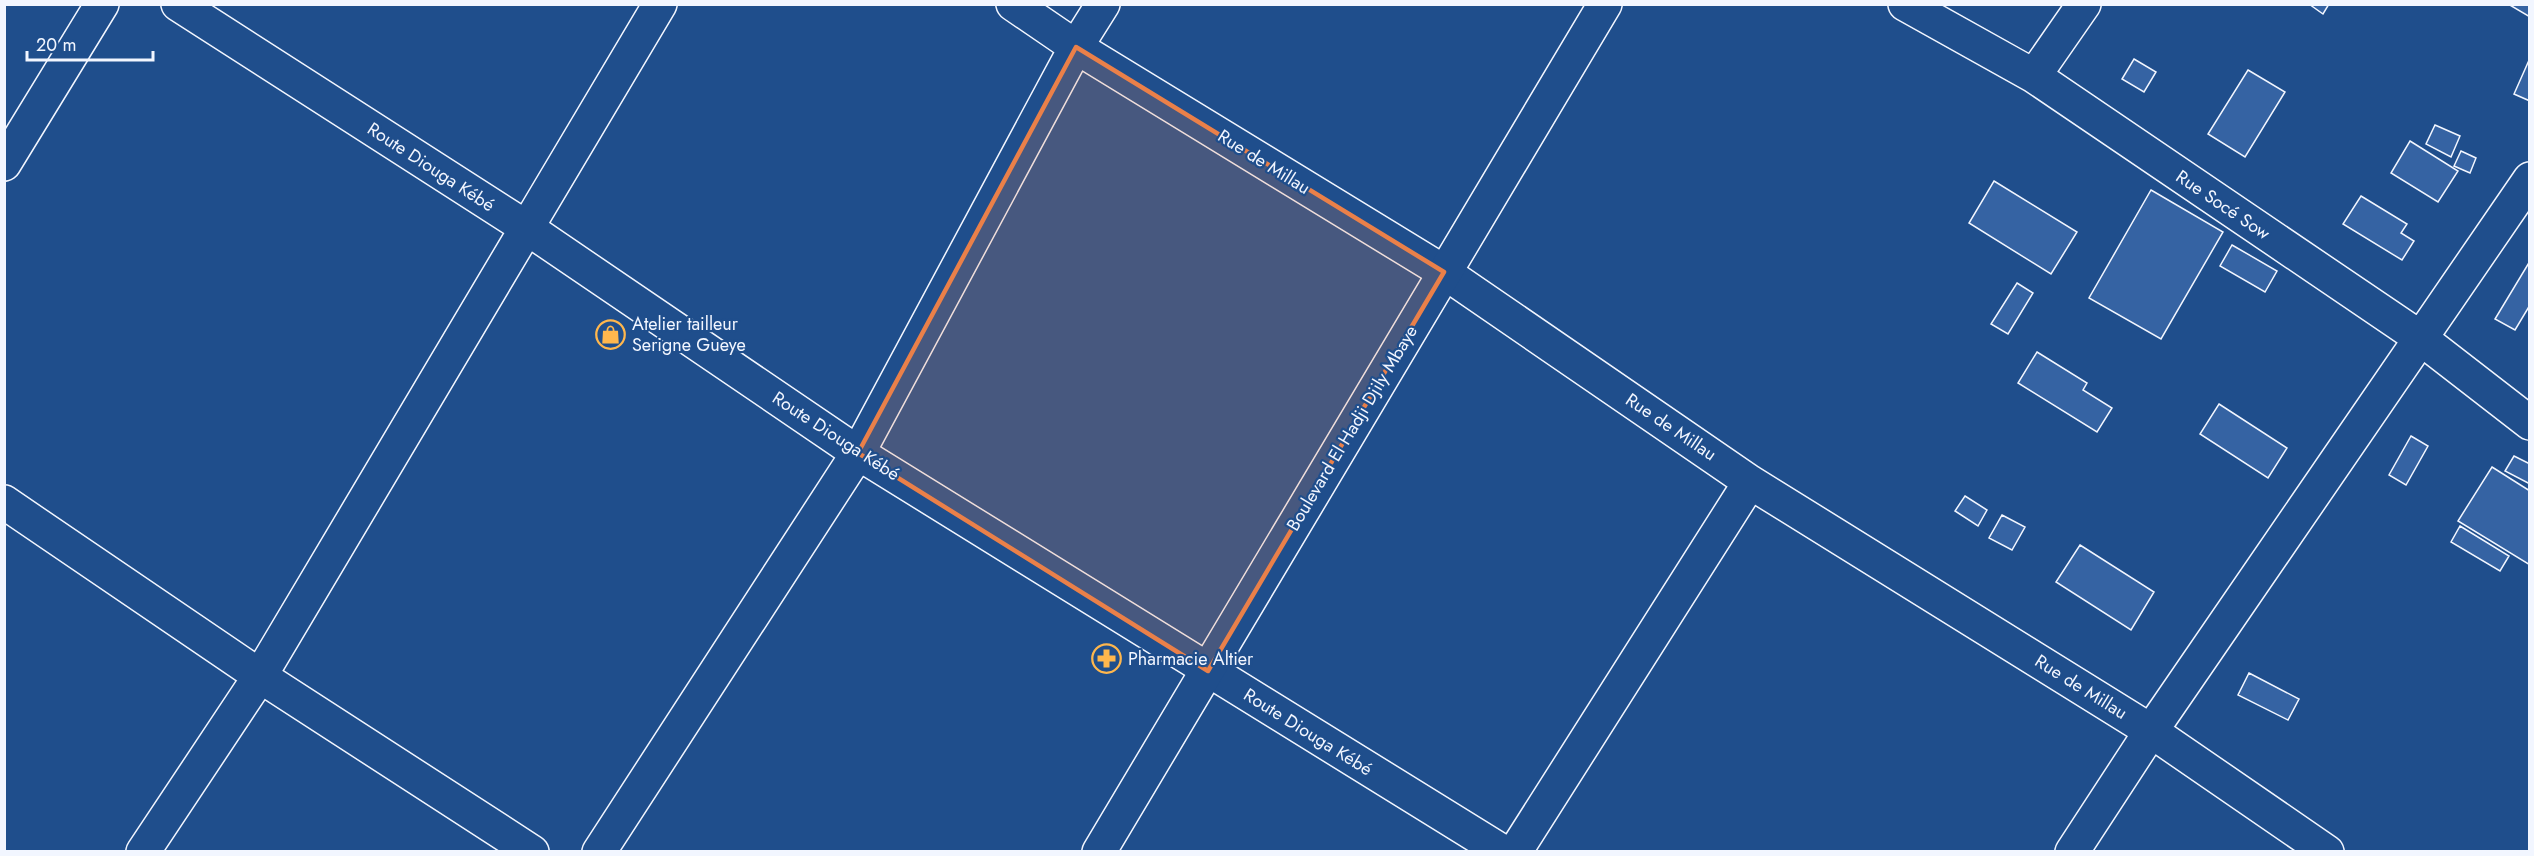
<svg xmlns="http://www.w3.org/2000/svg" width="2534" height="856" viewBox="0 0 2534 856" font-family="Jost,sans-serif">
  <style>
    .building { fill: #3563a3; stroke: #f2f6ff; stroke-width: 1.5 }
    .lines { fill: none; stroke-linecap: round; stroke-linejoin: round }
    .minor-casing { stroke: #f2f6ff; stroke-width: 36 }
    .secondary-casing { stroke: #f2f6ff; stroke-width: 36 }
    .minor { stroke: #1f4e8c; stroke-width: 33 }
    .secondary { stroke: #1f4e8c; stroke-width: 33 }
    .marked { fill: #ea8049; fill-opacity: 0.2; stroke: #ea8049; stroke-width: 4.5; stroke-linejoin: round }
    .labels { text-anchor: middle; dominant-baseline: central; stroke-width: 4.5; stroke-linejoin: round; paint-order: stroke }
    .street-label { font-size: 18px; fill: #f2f6ff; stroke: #1f4e8c }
    .poi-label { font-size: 18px; fill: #f2f6ff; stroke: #1f4e8c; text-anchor: start }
  </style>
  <rect width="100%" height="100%" fill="#1f4e8c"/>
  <path class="building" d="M2309 4H2329L2323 14Z
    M2508 4H2530V17Z
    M2530 58V101L2514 94Z
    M2134 59 2156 72 2144 92 2122 79Z
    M2248 70 2285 92 2245 157 2208 134Z
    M2435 125 2460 136 2451 157 2426 144Z
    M2410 141 2458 171 2438 202 2391 173Z
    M2461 151 2476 158 2470 173 2454 166Z
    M1994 181 2077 232 2051 274 1969 223Z
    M2151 190 2223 232 2161 339 2089 298Z
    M2361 196 2407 224 2401 233 2414 241 2402 260 2343 224Z
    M2232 245 2277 271 2265 292 2220 266Z
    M2530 261V305L2515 330 2495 319Z
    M2017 283 2033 293 2008 334 1991 324Z
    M2037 352 2087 383 2083 390 2112 408 2097 432 2018 383Z
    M2219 404 2287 448 2268 478 2200 434Z
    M2411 436 2428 446 2406 485 2389 475Z
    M2514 456 2530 464V484L2505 471Z
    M2492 467 2530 491V565L2458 521Z
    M1965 496 1987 510 1978 526 1955 511Z
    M2002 515 2025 527 2012 550 1989 538Z
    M2460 526 2509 556 2500 571 2451 542Z
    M2080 545 2154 592 2131 630 2056 582Z
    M2249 673 2299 699 2288 720 2238 695Z"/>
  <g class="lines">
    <defs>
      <path id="minor" d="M178 4 527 228 858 453 1503 852
        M1013 4 1076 47 1444 272 1750 482 2151 731 2327 852
        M1905 4 2034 76 2419 337 2530 423
        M2034 76 2084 4
        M4 164 102 4
        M4 502 260 676 532 852
        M143 852 260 676 660 4
        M599 852 858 453 1076 47 1103 4
        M1515 852 1750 482
        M2072 852 2151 731 2530 179"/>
      <path id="secondary" d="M1099 852 1605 4"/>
    </defs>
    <use href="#minor" class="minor-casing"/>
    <use href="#secondary" class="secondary-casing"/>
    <use href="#minor" class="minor"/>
    <use href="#secondary" class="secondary"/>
  </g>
  <path class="marked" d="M1076 47 1444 272 1208 671 858 453Z"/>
  <defs>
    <symbol id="shop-ring" viewBox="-11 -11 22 22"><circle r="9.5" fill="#1f4e8c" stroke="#ffb74d" stroke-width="1.5"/><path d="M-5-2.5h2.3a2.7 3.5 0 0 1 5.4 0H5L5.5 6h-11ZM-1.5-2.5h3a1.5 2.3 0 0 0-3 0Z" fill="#ffb74d"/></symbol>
    <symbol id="pharmacy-ring" viewBox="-11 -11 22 22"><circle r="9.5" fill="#1f4e8c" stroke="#ffb74d" stroke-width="1.5"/><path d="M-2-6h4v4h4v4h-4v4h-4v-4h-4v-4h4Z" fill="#ffb74d"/></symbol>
  </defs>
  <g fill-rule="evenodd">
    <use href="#shop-ring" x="594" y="318" width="33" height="33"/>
    <use href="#pharmacy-ring" x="1090" y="642" width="33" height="33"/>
  </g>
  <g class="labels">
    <g class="street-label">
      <text transform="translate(1264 162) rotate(32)">Rue de Millau</text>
      <text transform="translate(431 167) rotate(33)">Route Diouga Kébé</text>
      <text transform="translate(2223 205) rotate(34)">Rue Socé Sow</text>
      <text transform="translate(1671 427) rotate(34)">Rue de Millau</text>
      <text transform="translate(1352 428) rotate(-59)">Boulevard El Hadji Djily Mbaye</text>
      <text transform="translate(836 436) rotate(33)">Route Diouga Kébé</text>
      <text transform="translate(2081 687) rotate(32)">Rue de Millau</text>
      <text transform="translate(1308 732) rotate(32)">Route Diouga Kébé</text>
    </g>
    <g class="poi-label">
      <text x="632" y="324">Atelier tailleur<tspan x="632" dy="21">Serigne Gueye</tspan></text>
      <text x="1128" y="659">Pharmacie Altier</text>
    </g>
  </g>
  <rect width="2534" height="856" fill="none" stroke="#f2f6ff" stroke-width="12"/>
  <path d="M27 51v9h126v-9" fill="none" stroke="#f2f6ff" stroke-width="3"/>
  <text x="36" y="51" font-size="18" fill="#f2f6ff" stroke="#1f4e8c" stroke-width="4.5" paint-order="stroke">20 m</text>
</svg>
